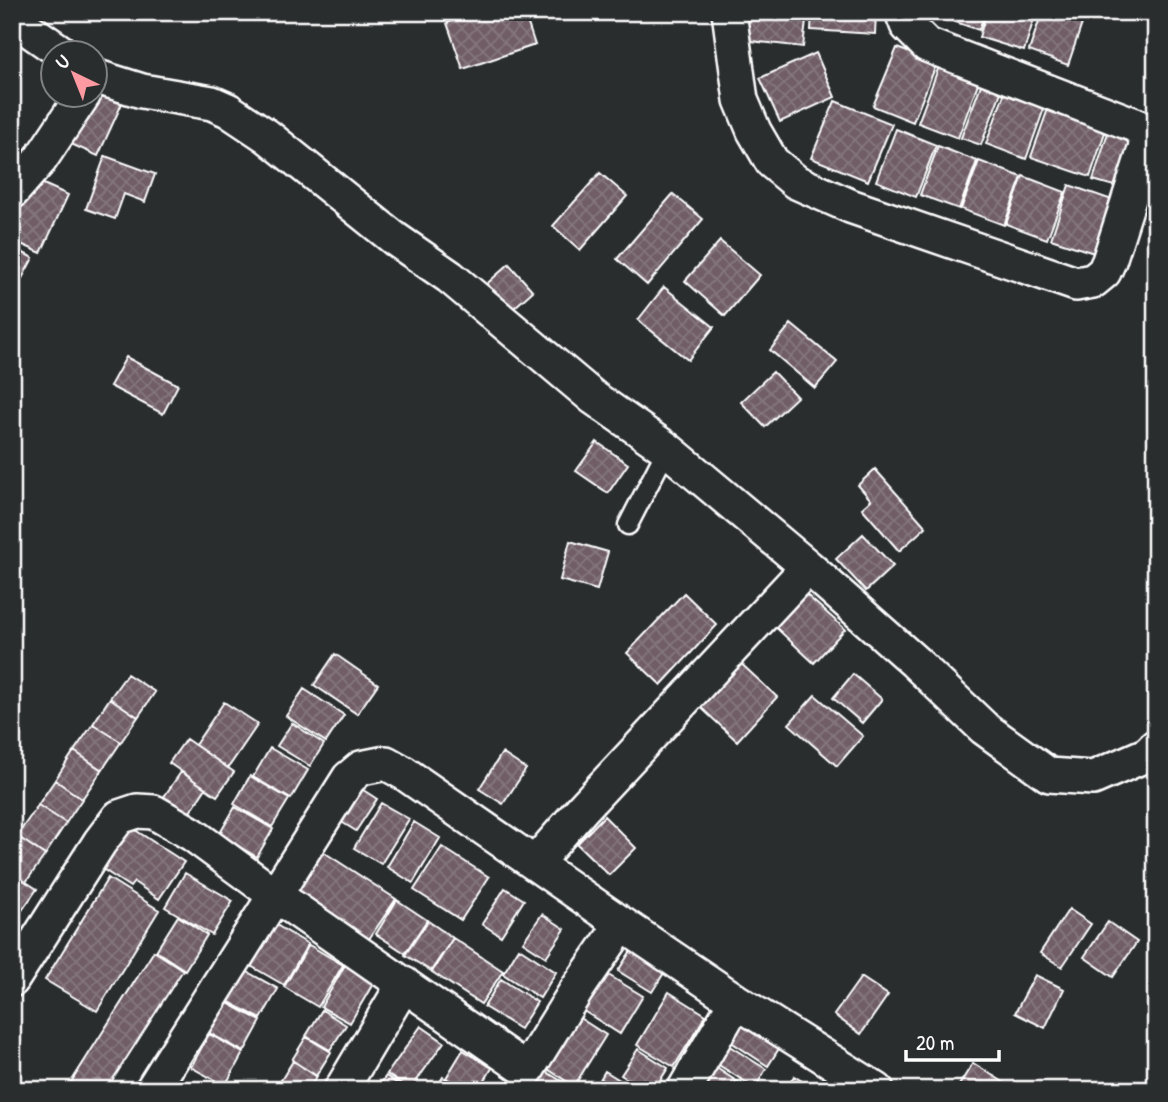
<svg xmlns="http://www.w3.org/2000/svg" width="1168" height="1102" viewBox="0 0 1168 1102" font-family="'Patrick Hand',sans-serif">
  <style>
    .building { fill: url(#building-cross-hatch); stroke: #fff; stroke-width: 2 }
    .lines { fill: none; stroke-linecap: round; stroke-linejoin: round }
    .lane-casing { stroke: #fff; stroke-width: 23 }
    .street-casing { stroke: #fff; stroke-width: 38 }
    .lane { stroke: #2a2d2e; stroke-width: 18 }
    .street { stroke: #2a2d2e; stroke-width: 33 }
  </style>
  <defs>
    <pattern id="building-cross-hatch" width="8" height="8" patternUnits="userSpaceOnUse" patternTransform="scale(1.75)"><rect width="8" height="8" fill="#6f5d66"/><path d="M0 0l8 8M0 8l8-8" fill="none" stroke="#85757d"/></pattern>
  </defs>
  <rect width="100%" height="100%" fill="#2a2d2e"/>
  <filter id="ink" filterUnits="userSpaceOnUse"><feTurbulence type="fractalNoise" baseFrequency=".0143" numOctaves="2"/><feDisplacementMap in="SourceGraphic" scale="14" xChannelSelector="R" yChannelSelector="G"/><feConvolveMatrix kernelMatrix="1 2 1 2 8 2 1 2 1" color-interpolation-filters="sRGB"/></filter>
  <g filter="url(#ink)">
    <path class="building" d="M477 12H524L535 45 463 69 447 23Z
      M746 12H807L803 47 743 40Z
      M812 12H876L875 34 811 30Z
      M933 12H985L979 30 932 14Z
      M987 12H1036L1024 51 979 37Z
      M1042 12H1086L1068 65 1029 51Z
      M897 48 937 63 913 122 873 106Z
      M816 53 835 97 780 122 760 78Z
      M941 61 981 75 958 138 918 123Z
      M984 77 1004 84 981 145 961 138Z
      M1006 89 1046 103 1026 159 986 144Z
      M94 92 124 99 98 156 71 144Z
      M835 101 892 124 868 181 811 158Z
      M1050 103 1108 123 1090 177 1031 157Z
      M1111 123 1136 131 1118 187 1093 180Z
      M896 129 936 145 916 197 876 181Z
      M938 146 977 161 959 209 920 195Z
      M105 156 155 174 145 202 124 194 115 219 86 209Z
      M979 161 1022 177 1004 225 961 209Z
      M600 173 627 196 580 250 553 226Z
      M1023 176 1065 192 1047 239 1006 224Z
      M30 178 68 195 41 253 12 240V217Z
      M1069 185 1115 201 1097 254 1051 239Z
      M673 194 703 219 647 285 617 259Z
      M720 241 760 275 725 316 685 281Z
      M12 247 33 258 12 297Z
      M509 264 533 291 506 315 482 288Z
      M664 287 714 327 688 360 638 320Z
      M791 324 837 362 815 388 770 350Z
      M126 357 178 385 163 414 110 386Z
      M773 372 797 397 765 427 741 402Z
      M597 442 628 464 608 493 576 471Z
      M875 469 926 527 899 551 862 508 871 500 858 485Z
      M863 534 893 566 866 591 836 559Z
      M570 541 608 552 597 590 560 580Z
      M800 589 845 629 814 663 770 622Z
      M684 593 717 625 661 685 627 653Z
      M335 654 378 684 357 714 314 685Z
      M735 658 777 697 737 741 695 702Z
      M127 674 155 692 138 717 110 698Z
      M853 674 882 699 862 723 833 698Z
      M304 689 344 715 326 742 286 716Z
      M815 695 863 736 837 766 789 724Z
      M110 698 138 717 121 742 93 724Z
      M224 702 258 724 228 768 195 745Z
      M292 723 324 744 310 766 277 746Z
      M93 724 121 742 102 770 74 751Z
      M186 739 234 772 217 796 169 763Z
      M270 748 308 770 291 799 253 777Z
      M74 751 102 770 82 799 55 780Z
      M502 753 526 769 503 804 479 789Z
      M181 772 206 788 186 818 161 801Z
      M250 776 289 799 272 827 234 804Z
      M55 780 82 799 66 823 38 805Z
      M357 786 377 799 356 831 335 818Z
      M381 803 409 819 381 864 354 848Z
      M38 805 66 823 45 855 17 836Z
      M235 807 273 829 257 857 219 835Z
      M604 816 636 848 609 875 577 844Z
      M414 822 440 838 413 883 387 867Z
      M126 824 184 862 159 899 134 882 130 887 98 866Z
      M17 836 45 855 26 882 12 873V842Z
      M442 847 489 877 461 920 414 890Z
      M319 849 396 899 369 939 292 890Z
      M12 873 37 889 18 916 12 913Z
      M185 873 233 901 212 935 165 907Z
      M108 878 159 910 97 1011 45 980Z
      M505 888 524 900 501 936 482 924Z
      M397 900 427 920 405 953 376 934Z
      M1069 909 1091 924 1062 967 1040 953Z
      M542 914 565 929 546 957 523 942Z
      M178 916 207 935 185 970 156 951Z
      M428 921 453 938 431 971 405 955Z
      M1108 922 1137 942 1113 977 1084 957Z
      M273 923 308 944 284 985 249 965Z
      M453 938 503 971 481 1004 432 972Z
      M309 945 343 965 318 1007 284 987Z
      M634 946 667 968 652 992 618 971Z
      M519 948 556 972 540 998 503 974Z
      M154 951 183 970 106 1090H66Z
      M345 965 374 982 350 1023 321 1007Z
      M244 970 278 989 261 1019 227 1001Z
      M605 973 643 996 620 1034 582 1010Z
      M1035 975 1064 989 1045 1028 1015 1013Z
      M861 977 888 995 861 1034 834 1015Z
      M501 979 537 1002 520 1029 484 1007Z
      M669 992 706 1015 674 1067 637 1045Z
      M226 1002 261 1021 244 1052 209 1033Z
      M322 1010 346 1025 330 1050 306 1036Z
      M740 1015 783 1042 768 1066 725 1038Z
      M578 1017 606 1035 574 1086 546 1068Z
      M421 1026 444 1042 410 1090 387 1074Z
      M209 1034 243 1053 225 1086 191 1067Z
      M306 1037 331 1052 316 1076 292 1060Z
      M723 1042 766 1069 755 1088 711 1060Z
      M638 1049 668 1068 654 1090H645L621 1075Z
      M463 1050 492 1068 479 1090H466L446 1078Z
      M293 1061 317 1076 308 1090H275Z
      M973 1063 1016 1090H956Z
      M712 1065 750 1090H715L701 1081Z
      M545 1071 576 1090H534Z
      M605 1071 636 1090H594Z
      M386 1076 406 1090H376Z
      M794 1076 816 1090H786Z
      M443 1077 464 1090H435Z"/>
    <g class="lines">
      <defs>
        <path id="lane" d="M628 525 667 449"/>
        <path id="street" d="M729 12 741 100 754 131 772 162 796 182 850 206 1076 284 1093 281 1104 272 1109 261 1146 146 1145 133 1135 125 927 45 907 25 902 12
          M12 18 61 52
          M94 76 142 91 212 103 228 110 267 136 395 239 450 277 594 398 667 449 808 567 915 662 984 728 1049 775 1093 778 1148 754 1156 746
          M12 192 40 160 84 94
          M536 862 583 808 808 567
          M12 980 100 842 119 817 137 811 154 812 192 834 275 895 527 1070 576 991 622 924 736 1001 877 1090
          M152 1090 349 778 361 768 386 763 404 773 622 924
          M341 1090 404 984
          M684 1090 736 1001"/>
      </defs>
      <use href="#lane" class="lane-casing"/>
      <use href="#street" class="street-casing"/>
      <use href="#lane" class="lane"/>
      <use href="#street" class="street"/>
    </g>
  </g>
  <rect width="1168" height="1102" fill="none" stroke="#2a2d2e" stroke-width="42"/>
  <rect x="21" y="21" width="1126" height="1060" fill="none" stroke="#fff" stroke-width="2.5" filter="url(#ink)"/>
  <g transform="translate(74 74) rotate(317)"><circle r="33" fill="#2a2d2e" stroke="#7f8182" stroke-width="2"/>
  <path d="M0-5L12 26L0 18L-12 26Z" fill="#ff9aa2"/>
  <text y="-10" font-size="19" font-weight="bold" text-anchor="middle" fill="#ffffff">U</text>
  </g>
  <path d="M906 1050v10h93v-10" fill="none" stroke="#ffffff" stroke-width="3.5"/>
  <text x="916" y="1050" font-size="21" fill="#ffffff" stroke="#2a2d2e" stroke-width="5" paint-order="stroke">20 m</text>
</svg>
